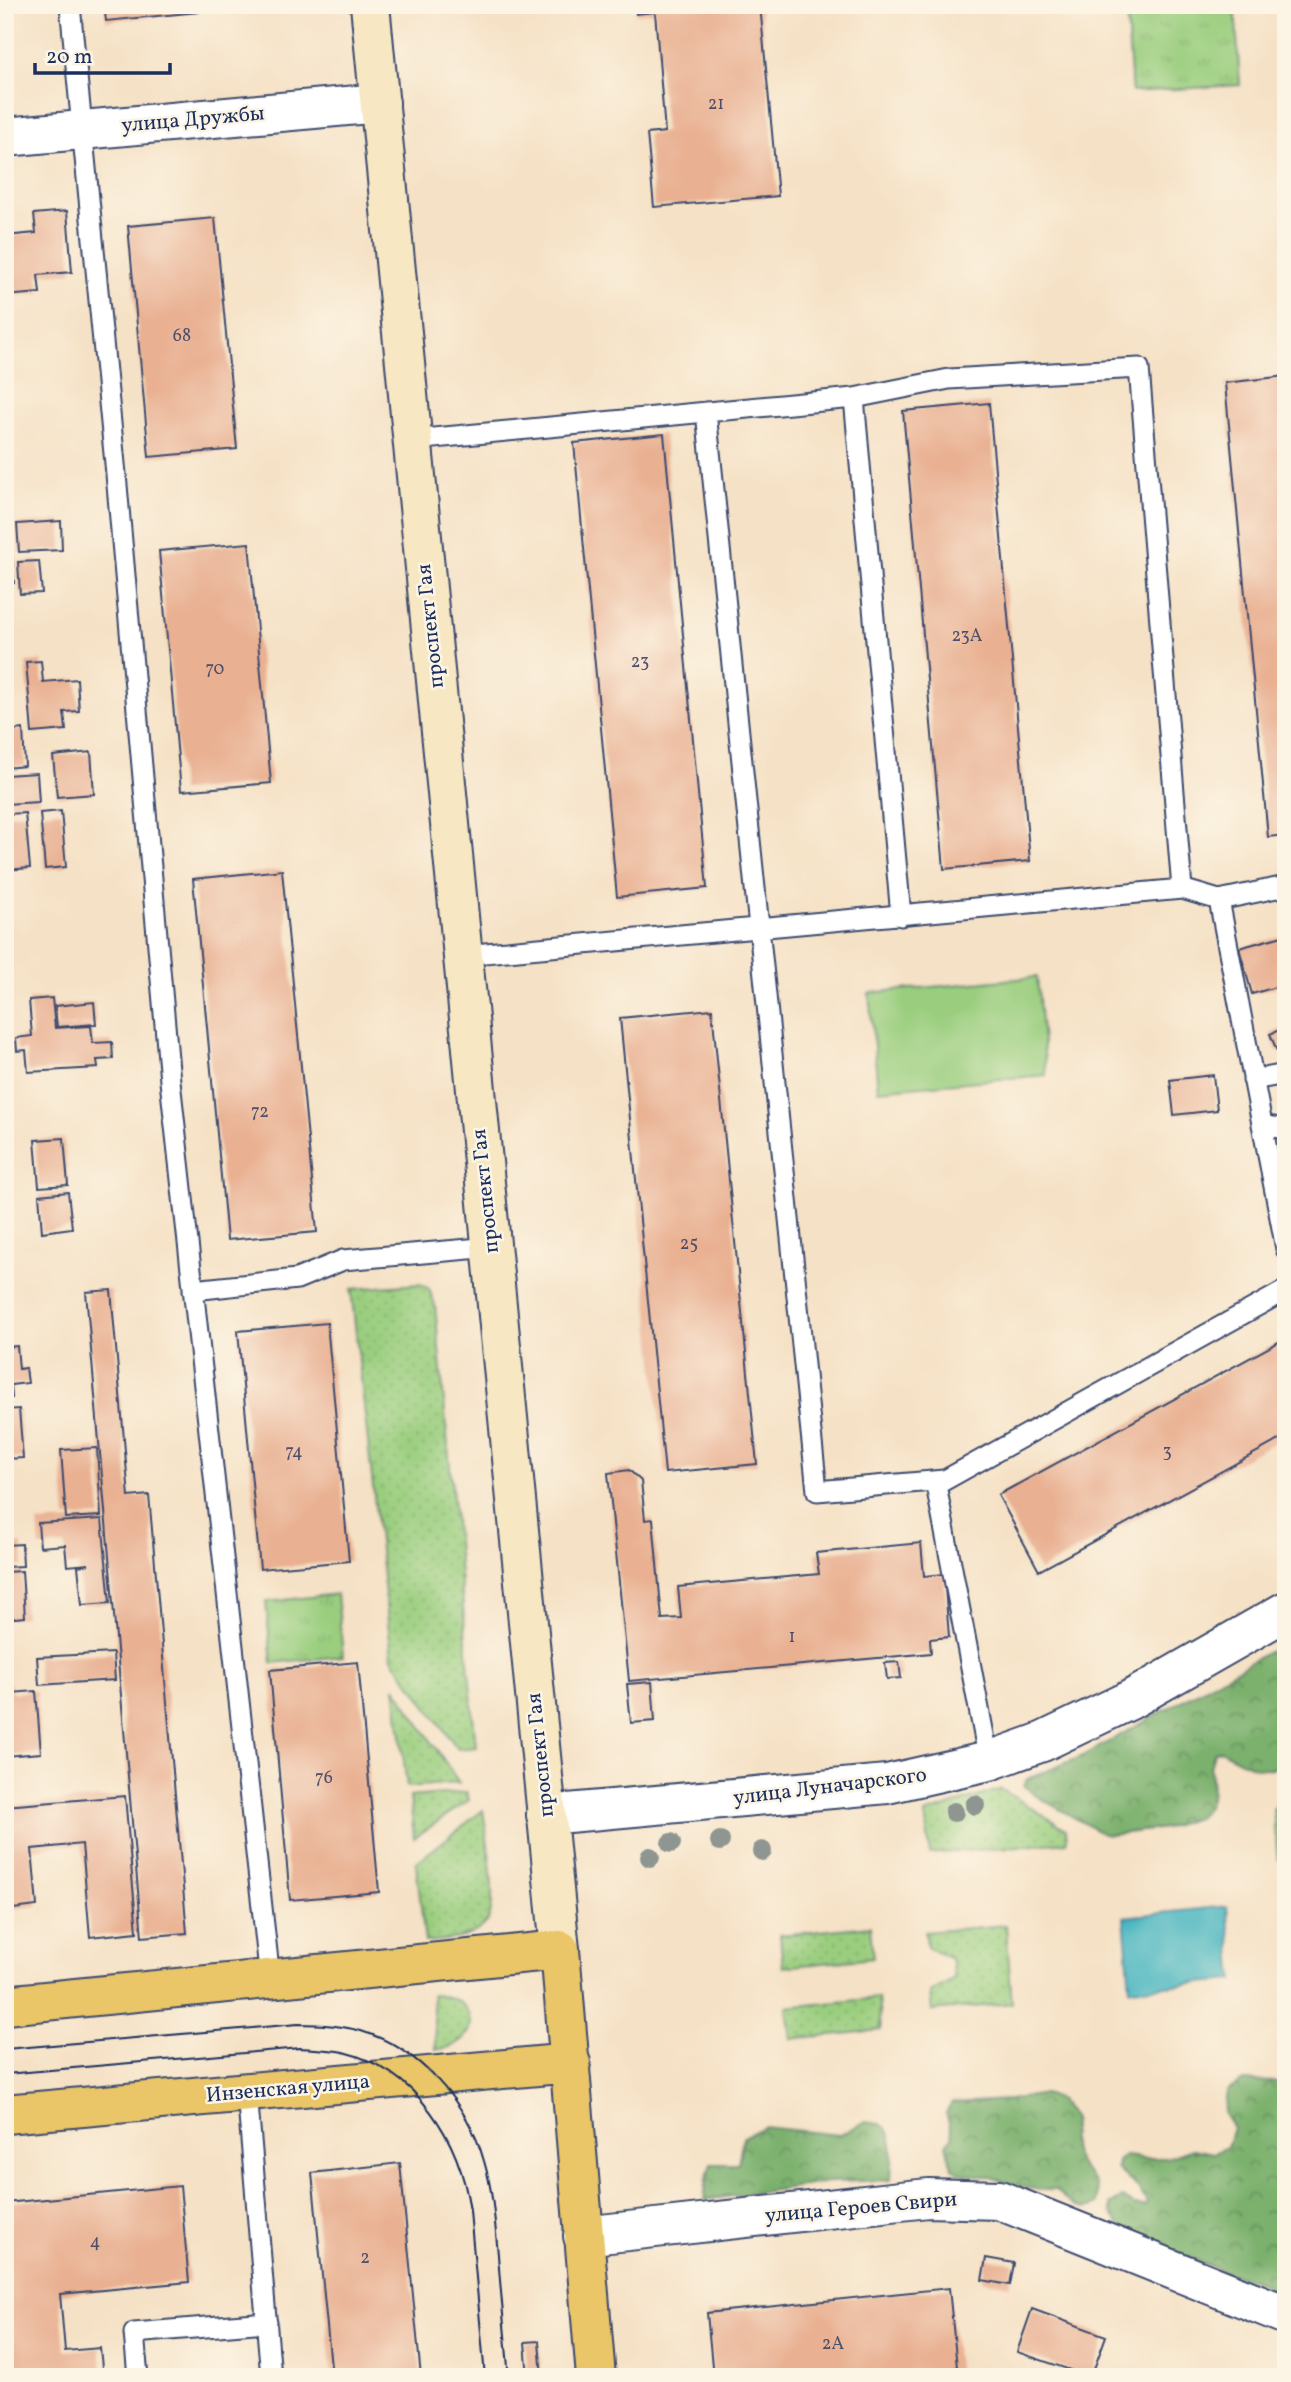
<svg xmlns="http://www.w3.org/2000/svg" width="1291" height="2382" viewBox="0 0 1291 2382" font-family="Vollkorn,serif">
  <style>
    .grass { fill: url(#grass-dots); stroke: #5a7e6e; stroke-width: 2 }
    .forest { fill: url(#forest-crowns); stroke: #4b7066; stroke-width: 2 }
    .park { fill: url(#park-tufts); stroke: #5a7e6e; stroke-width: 2 }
    .pitch { fill: #9ace7e; stroke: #5a7e6e; stroke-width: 2 }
    .water { fill: #46b5c0; stroke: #30728f; stroke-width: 2 }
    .building { fill: #e9b092 }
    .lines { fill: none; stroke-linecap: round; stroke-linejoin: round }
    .service-casing { stroke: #3c4a6d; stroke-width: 23 }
    .minor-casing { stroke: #3c4a6d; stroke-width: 42 }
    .tertiary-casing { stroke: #3c4a6d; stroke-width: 42 }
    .secondary-casing { stroke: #3c4a6d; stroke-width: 42 }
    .primary-casing { stroke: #3c4a6d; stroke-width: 42 }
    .service { stroke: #fff; stroke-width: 19 }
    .minor { stroke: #fff; stroke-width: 38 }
    .tertiary { stroke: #fff; stroke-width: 38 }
    .secondary { stroke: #f7e8c3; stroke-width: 38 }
    .primary { stroke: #eac669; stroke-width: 38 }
    .tram { stroke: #1b2f5e; stroke-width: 2 }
    .tree { fill: #8f9591 }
    .labels { text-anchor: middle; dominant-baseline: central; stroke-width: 5; stroke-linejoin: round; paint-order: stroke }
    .number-label { font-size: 18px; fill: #4e4f6b }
    .street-label { font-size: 21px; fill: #1b2f5e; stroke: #fcf5e5 }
  </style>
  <defs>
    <pattern id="grass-dots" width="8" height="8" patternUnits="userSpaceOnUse" patternTransform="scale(1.75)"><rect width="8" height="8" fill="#9ace7e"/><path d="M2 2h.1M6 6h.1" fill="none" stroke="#84b16f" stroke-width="1.8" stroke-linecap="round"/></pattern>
    <pattern id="forest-crowns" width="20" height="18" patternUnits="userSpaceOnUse" patternTransform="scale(1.75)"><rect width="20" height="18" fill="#7bb16d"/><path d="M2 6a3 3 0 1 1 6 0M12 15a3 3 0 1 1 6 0" fill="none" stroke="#64905d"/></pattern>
    <pattern id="park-tufts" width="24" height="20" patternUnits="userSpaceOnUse" patternTransform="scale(1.75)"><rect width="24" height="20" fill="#9ace7e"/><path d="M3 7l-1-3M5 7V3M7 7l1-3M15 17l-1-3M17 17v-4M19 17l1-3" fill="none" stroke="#84b16f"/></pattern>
  </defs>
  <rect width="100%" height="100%" fill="#fcf5e5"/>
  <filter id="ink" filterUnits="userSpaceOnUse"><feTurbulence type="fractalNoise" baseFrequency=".0143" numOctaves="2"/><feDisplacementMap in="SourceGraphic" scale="14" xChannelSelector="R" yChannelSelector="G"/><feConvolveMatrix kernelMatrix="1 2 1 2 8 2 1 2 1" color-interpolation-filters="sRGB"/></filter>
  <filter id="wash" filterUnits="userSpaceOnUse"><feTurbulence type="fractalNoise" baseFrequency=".00686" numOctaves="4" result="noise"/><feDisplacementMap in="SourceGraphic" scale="28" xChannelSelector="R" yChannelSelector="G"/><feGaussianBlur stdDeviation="1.57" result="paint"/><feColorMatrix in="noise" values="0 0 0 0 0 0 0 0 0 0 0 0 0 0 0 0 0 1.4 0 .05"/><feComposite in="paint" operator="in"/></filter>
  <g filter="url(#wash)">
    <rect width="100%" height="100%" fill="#f5e1c5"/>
    <path class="grass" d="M420 1284 429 1289 435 1305 476 1747 458 1749 392 1658 351 1289Z
      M395 1687 459 1783 407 1787Z
      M1001 1789 1066 1829 1067 1842 930 1854 925 1814Z
      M1286 1791V1858L1278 1859 1273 1810Z
      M467 1792 469 1800 414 1838 410 1797Z
      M483 1810C486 1832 500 1908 486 1923 471 1940 446 1940 425 1942L416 1863Z
      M1006 1925 1012 2003 932 2011 930 1993 954 1979 951 1959 927 1947 925 1932Z
      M870 1926 873 1958 783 1967 780 1935Z
      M432 1995C479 1995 487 2044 436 2050Z
      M878 1998 881 2030 791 2039 787 2007Z"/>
    <path class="forest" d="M1286 1642V1762C1265 1778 1240 1760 1220 1750L1214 1752 1210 1768 1212 1791 1208 1805 1199 1817 1166 1828 1111 1835 1103 1834 1033 1794 1024 1785 1027 1779 1083 1756Z
      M1243 2081 1277 2082 1286 2085V2299L1257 2281 1227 2273 1124 2231 1111 2213V2204L1122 2198 1134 2205 1145 2206 1147 2202 1137 2187 1117 2169 1118 2161 1125 2156 1142 2158H1167L1192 2149 1214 2153 1227 2147 1233 2128 1224 2114 1227 2091Z
      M1044 2094 1058 2099 1074 2119C1072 2130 1070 2144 1074 2154 1083 2178 1099 2171 1097 2204 1081 2214 1067 2203 1056 2190 1027 2191 1016 2184 990 2177 976 2174 965 2176 952 2168L946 2144 953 2136 946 2113 952 2103 1009 2100Z
      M864 2122C869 2123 877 2123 882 2125 898 2134 891 2165 891 2180L830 2182 704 2200 707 2177 711 2164H738L743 2137 764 2127 840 2135Z"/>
    <path class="park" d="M1126 5H1235L1240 85 1132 92Z
      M337 1594 343 1656 272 1663 266 1602Z"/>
    <path class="pitch" d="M1037 977 1046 1075 878 1090 869 993Z"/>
    <path class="water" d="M1227 1906 1234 1980 1130 1989 1124 1917Z"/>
    <g id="blocks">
      <path class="building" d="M104 5H197L198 12 106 21Z
        M636 5H760L778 196 654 207 647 134 665 132 655 12 636 14Z
        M67 211 72 272 38 275 40 293 5 296V236L36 233 34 214Z
        M215 218 237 449 149 457 128 226Z
        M1286 376V835L1268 837 1225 383Z
        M989 403 1030 861 944 869 903 411Z
        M664 434 707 888 617 897 574 443Z
        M61 521 62 550 19 552 17 524Z
        M5 527H10L14 583 5 584Z
        M249 543 271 783 181 791 159 551Z
        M39 561 42 593 20 594 18 562Z
        M41 661 43 682 77 679 79 711 64 712 66 730 32 733 26 662Z
        M23 729 25 766 5 768V731Z
        M91 752 94 794 57 797 53 756Z
        M37 773 39 802 5 804V775Z
        M61 811 66 867 45 869 40 813Z
        M25 813 30 868 5 870V814Z
        M282 870 317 1232 227 1240 193 879Z
        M1286 935V984L1252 994 1239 948Z
        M52 998 55 1028 91 1026 93 1043 112 1042 113 1059 97 1060 98 1068 28 1072 26 1050 17 1051 16 1038 32 1036 29 1000Z
        M94 1002 96 1024 57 1027 55 1006Z
        M712 1009 757 1464 665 1473 620 1018Z
        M1286 1027V1048L1277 1051 1270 1034Z
        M1213 1075 1217 1110 1174 1115 1170 1080Z
        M64 1138 68 1185 39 1187 35 1140Z
        M68 1192 72 1228 42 1232 39 1195Z
        M111 1290 129 1497 149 1495 187 1933 142 1937 86 1292Z
        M327 1323 349 1561 260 1569 238 1331Z
        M1286 1338V1436L1039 1571 998 1495Z
        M17 1346 19 1369 26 1368 28 1383 11 1385 12 1398H5V1347Z
        M19 1409 23 1458 5 1459V1410Z
        M97 1448 101 1516 66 1518 61 1450Z
        M629 1470 641 1481 645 1520 653 1519 662 1619 681 1618 678 1587 819 1574 816 1553 921 1543 924 1576 944 1574 949 1637 930 1639 931 1653 629 1681 608 1473Z
        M102 1519 110 1603 82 1605 78 1566 89 1564 67 1566 65 1545 40 1547 38 1523Z
        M22 1544 23 1566 5 1567V1545Z
        M22 1571 25 1617 5 1619V1572Z
        M113 1653 115 1680 39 1685 37 1657Z
        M358 1662 379 1892 290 1900 270 1670Z
        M899 1662 901 1678 887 1679 885 1663Z
        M652 1682 655 1721 631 1723 627 1684Z
        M5 1683H10L11 1693 36 1691 41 1753 5 1756Z
        M125 1796 137 1932 90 1937 82 1844 32 1849 37 1906 5 1910V1806Z
        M400 2163 421 2377H332L312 2173Z
        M180 2186 189 2282 60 2294 65 2351 100 2348 103 2377H5V2203Z
        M986 2258 1014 2263 1010 2285 982 2280Z
        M949 2288 958 2377H713L707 2313Z
        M1032 2309 1106 2336 1091 2377 1017 2352Z
        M539 2341 542 2377H528L525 2342Z"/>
    </g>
  </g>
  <g filter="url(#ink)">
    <use href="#blocks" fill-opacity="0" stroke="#3c4a6d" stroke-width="2"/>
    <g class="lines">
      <defs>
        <path id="service" d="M70 5 116 474 170 1081 270 1979
          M854 398 901 916
          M706 412 817 1491 944 1480
          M413 440 854 398 949 379 1139 368 1182 889
          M1286 886 1219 900 1286 1249
          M463 955 1182 889 1219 900
          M1253 1080 1286 1074
          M1262 1125 1286 1129
          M193 1290 297 1279 343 1260 492 1247
          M989 1761 936 1485 1286 1290
          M247 2092 271 2377
          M138 2377 134 2333 267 2322"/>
        <path id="minor" d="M5 137 380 103
          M583 2236 928 2198 999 2200 1286 2315"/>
        <path id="tertiary" d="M546 1815 887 1784 989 1761 1042 1742 1130 1700 1286 1611"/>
        <path id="secondary" d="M370 5 560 1950"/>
        <path id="primary" d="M5 2005 560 1950 596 2377
          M5 2114 571 2063"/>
      </defs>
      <use href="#service" class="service-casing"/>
      <use href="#minor" class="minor-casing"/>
      <use href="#tertiary" class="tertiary-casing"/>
      <use href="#secondary" class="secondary-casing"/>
      <use href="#primary" class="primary-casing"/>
      <use href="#service" class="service"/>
      <use href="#minor" class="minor"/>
      <use href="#tertiary" class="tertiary"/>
      <use href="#secondary" class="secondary"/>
      <use href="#primary" class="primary"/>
      <path class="tram" d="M5 2049 298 2024C319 2024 340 2025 361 2031 419 2048 468 2103 484 2161 493 2191 495 2223 498 2255 501 2296 505 2336 509 2377
        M5 2074 300 2048C314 2049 330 2049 343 2052 417 2070 460 2140 470 2211L485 2377"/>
    </g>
    <g class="tree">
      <circle cx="975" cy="1805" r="10"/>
      <circle cx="954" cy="1812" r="10"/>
      <circle cx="720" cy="1841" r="10"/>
      <circle cx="671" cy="1843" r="10"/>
      <circle cx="762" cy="1851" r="10"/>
      <circle cx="650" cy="1857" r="10"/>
    </g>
  </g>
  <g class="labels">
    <g class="number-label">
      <text x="716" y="104">21</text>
      <text x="182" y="336">68</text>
      <text x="967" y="636">23А</text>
      <text x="640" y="662">23</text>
      <text x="215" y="669">70</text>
      <text x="260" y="1112">72</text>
      <text x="689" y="1244">25</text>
      <text x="294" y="1452">74</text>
      <text x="1167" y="1452">3</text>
      <text x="792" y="1637">1</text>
      <text x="324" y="1778">76</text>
      <text x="95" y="2242">4</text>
      <text x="365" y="2258">2</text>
      <text x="833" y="2344">2А</text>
    </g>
    <g class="street-label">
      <text transform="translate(193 120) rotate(-5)">улица Дружбы</text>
      <text transform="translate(431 626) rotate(-96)">проспект Гая</text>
      <text transform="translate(486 1191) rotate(-96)">проспект Гая</text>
      <text transform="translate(541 1755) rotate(-96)">проспект Гая</text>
      <text transform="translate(830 1787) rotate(-7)">улица Луначарского</text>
      <text transform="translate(288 2089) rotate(-5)">Инзенская улица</text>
      <text transform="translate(861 2208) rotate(-5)">улица Героев Свири</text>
    </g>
  </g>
  <rect width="1291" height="2382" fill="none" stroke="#fcf5e5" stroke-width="28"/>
  <path d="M35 63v10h135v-10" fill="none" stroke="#1b2f5e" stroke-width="3.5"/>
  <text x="46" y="63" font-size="21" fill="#1b2f5e" stroke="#fcf5e5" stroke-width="5" paint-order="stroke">20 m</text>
</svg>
